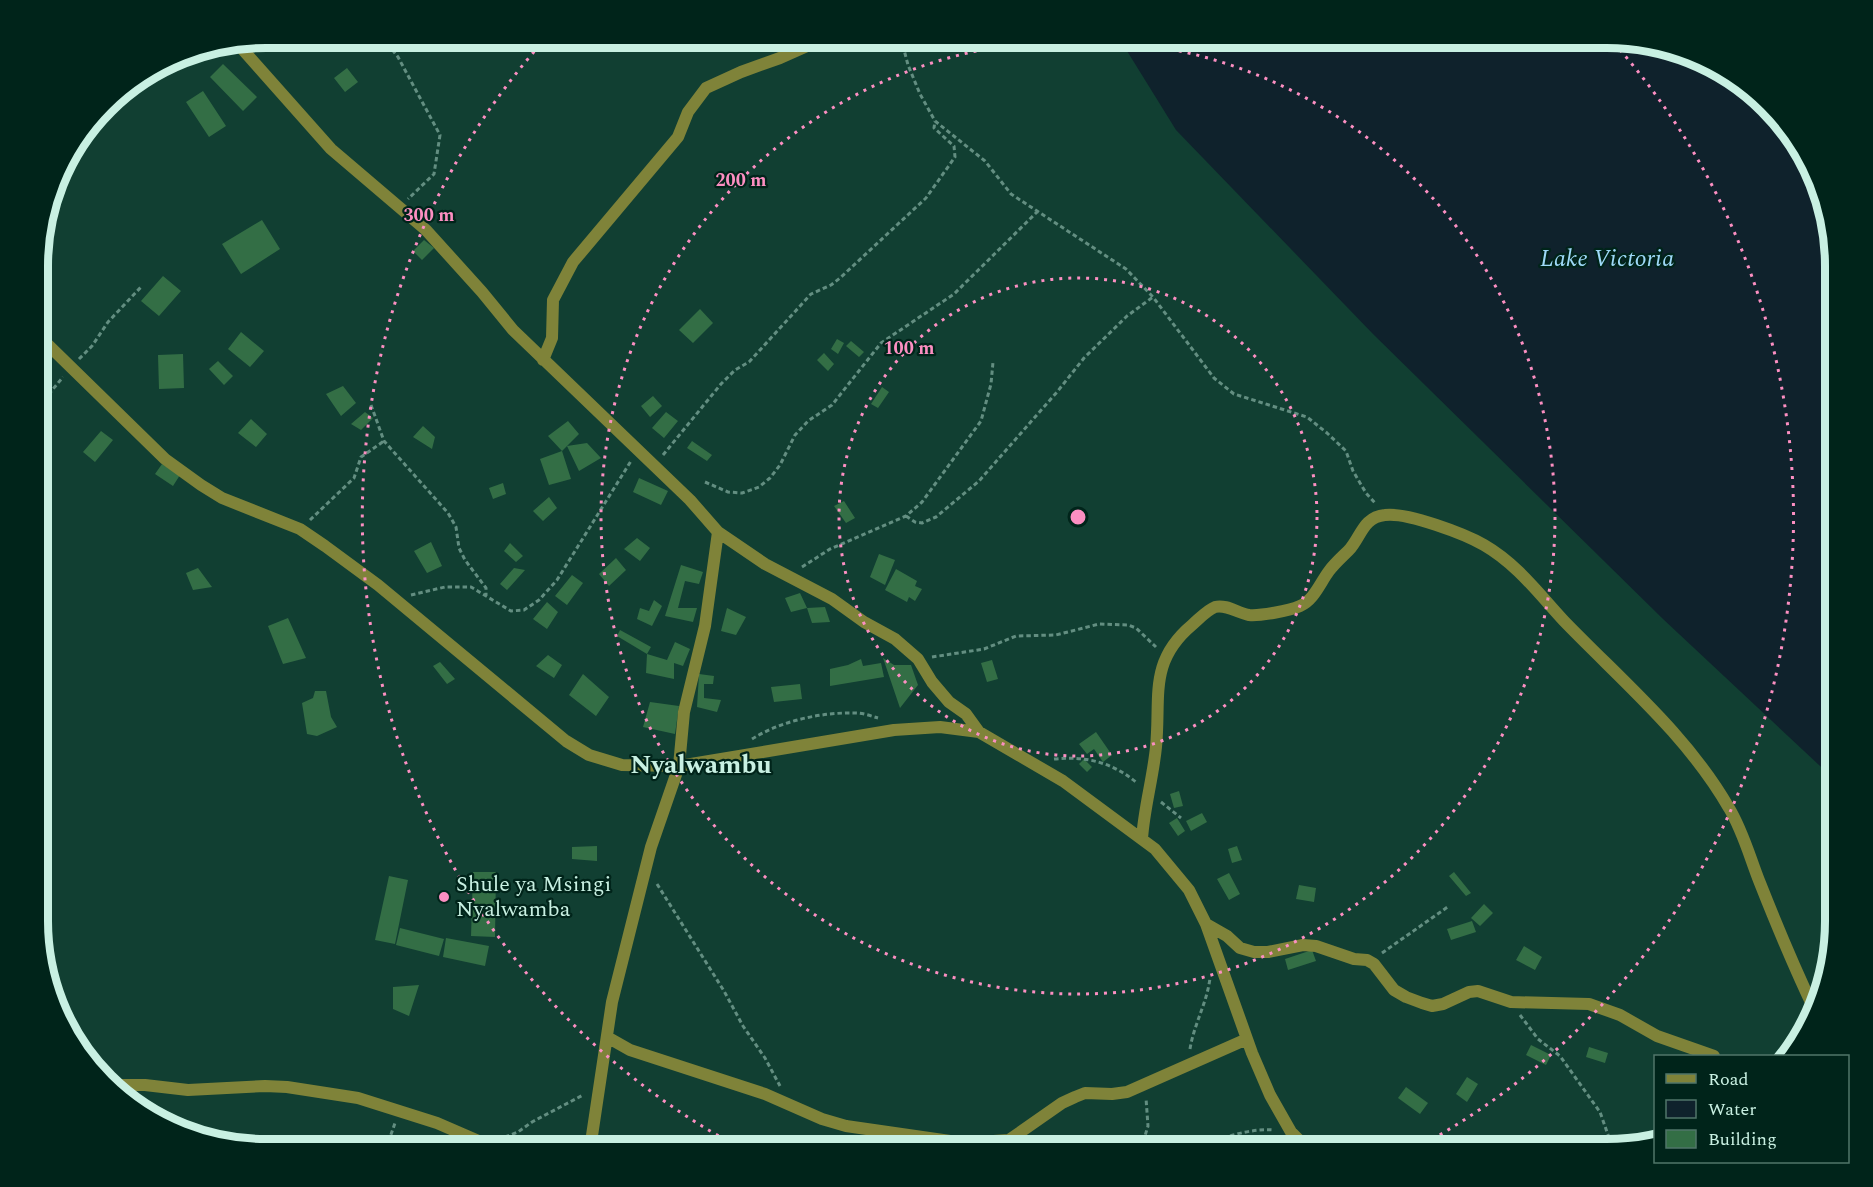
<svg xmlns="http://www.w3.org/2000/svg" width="1873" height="1187" viewBox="0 0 1873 1187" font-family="Spectral,serif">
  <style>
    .water { fill: #0f222c }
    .building { fill: #336e45 }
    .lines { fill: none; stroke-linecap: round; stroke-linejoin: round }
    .path { stroke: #638e81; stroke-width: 3; stroke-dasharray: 4.5 3; stroke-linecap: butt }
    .minor { stroke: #7f8339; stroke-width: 12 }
    .ring { fill: none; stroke: #fc8fc2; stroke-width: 3; stroke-dasharray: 3 6 }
    .poi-dot { fill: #fc8fc2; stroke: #00241a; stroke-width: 2 }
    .labels { text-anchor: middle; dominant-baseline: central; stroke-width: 4.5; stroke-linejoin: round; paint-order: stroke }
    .poi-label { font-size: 22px; fill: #c8f0e2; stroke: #00241a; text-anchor: start }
    .water-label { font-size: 24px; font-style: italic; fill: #9ed9f8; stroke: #00241a }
    .quarter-label { font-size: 26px; font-weight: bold; fill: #c8f0e2; stroke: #00241a }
    .rim { fill: none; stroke: #c8f0e2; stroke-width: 8 }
    .centre { fill: #fc8fc2; stroke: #00241a; stroke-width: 3 }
    .ring-label { font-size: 18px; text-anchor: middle; font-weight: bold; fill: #fc8fc2; stroke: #00241a; stroke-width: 4.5; stroke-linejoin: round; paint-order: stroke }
  </style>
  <rect width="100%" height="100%" fill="#113f32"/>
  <path class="water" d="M1119 38H1607L1680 50 1734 76 1805 152 1835 252V780L1663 619 1373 334 1176 130Z"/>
  <path class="building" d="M414 38H426L418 43Z
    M223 64 257 97 243 111 210 77Z
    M347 68 358 82 345 92 334 78Z
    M203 91 226 126 209 137 186 102Z
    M262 220 280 249 241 274 222 244Z
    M424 240 434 248 422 260 413 251Z
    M163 276 181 291 159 316 141 301Z
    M700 309 713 323 693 343 679 330Z
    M241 332 264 351 250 367 228 349Z
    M837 339 844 343 838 354 831 349Z
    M851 341 864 352 859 357 846 346Z
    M824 353 834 364 828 371 817 360Z
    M183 354 184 388 159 389 158 355Z
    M218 361 233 376 224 385 209 369Z
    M343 386 356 403 341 416 326 394Z
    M882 387 889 392 878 408 871 404Z
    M653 396 662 406 650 417 641 406Z
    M365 412 373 418 361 430 351 424Z
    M666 412 678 421 664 438 652 428Z
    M251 419 267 434 256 447 238 433Z
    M568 421 579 434 567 446 587 443 601 458 579 471 567 446 562 451 548 436Z
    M423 426 435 437 432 449 413 437Z
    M101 431 113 440 95 462 83 452Z
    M692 441 712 455 707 461 687 448Z
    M562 451 571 479 549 485 540 459Z
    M162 464 180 475 173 486 155 474Z
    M639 478 668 491 661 505 633 492Z
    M503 483 506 494 493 499 489 488Z
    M549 497 557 508 543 521 533 511Z
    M844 501 855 518 846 523 834 506Z
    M637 538 650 548 640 561 624 549Z
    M431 542 442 566 427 573 414 551Z
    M510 543 523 556 516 562 504 551Z
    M879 554 895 560 885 585 870 577Z
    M616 558 626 570 609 586 599 574Z
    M681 565 703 572 699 584 685 581 678 608H697L693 622 665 616Z
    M198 568 212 587 193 590 186 573Z
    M514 568 525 570 507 590 500 584Z
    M896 569 917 581 915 586 922 589 915 601 909 597 907 602 885 590Z
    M572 575 583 583 567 605 555 596Z
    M800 593 807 608 791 612 785 598Z
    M654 600 662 606 652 626 637 619 640 608 649 611Z
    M547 602 558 612 547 629 533 619Z
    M825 607 830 622 812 623 807 608Z
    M727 608 746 617 736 635 721 631Z
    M288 618 306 658 283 664 268 626Z
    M620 630 651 647 647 654 667 660 675 642 690 649 683 666 674 663V679L646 673 647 654 617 636Z
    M548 655 562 665 554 678 536 666Z
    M883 658 894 665H911L918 685 900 708Z
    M861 659 863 666 881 663 884 677 830 686V669L848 665Z
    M992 660 998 679 987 682 981 663Z
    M440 662 455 679 447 684 433 666Z
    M583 674 609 697 596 716 569 695Z
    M699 674 714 676 713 684H704V698L721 700 717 712 697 707Z
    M800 684 802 699 774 702 771 687Z
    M315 691H326L331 717 337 727 317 736 307 734 302 703 313 698Z
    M650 702 679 706 675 734 643 727Z
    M1096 732 1112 755 1103 762 1094 749 1087 754 1079 744Z
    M1084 759 1092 767 1087 772 1079 764Z
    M1179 791 1183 806 1174 808 1170 794Z
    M1202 813 1207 822 1191 831 1186 821Z
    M1177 818 1185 831 1178 836 1169 823Z
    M597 846V861L572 859V847Z
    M1237 846 1242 860 1232 863 1228 849Z
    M473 872H496L495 937 471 936Z
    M1454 872 1471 893 1466 896 1449 876Z
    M1229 873 1240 894 1229 900 1217 879Z
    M389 876 408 880 395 944 375 940Z
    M1299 885 1316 888 1314 902 1296 899Z
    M1484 904 1493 913 1480 926 1471 918Z
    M1472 921 1476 932 1451 940 1447 929Z
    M400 928 444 939 439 956 396 945Z
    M446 938 489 946 485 966 443 957Z
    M1524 946 1542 957 1535 970 1516 960Z
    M1312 950 1316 961 1288 970 1285 959Z
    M419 985 409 1016 393 1009V987Z
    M1531 1045 1551 1055 1546 1065 1526 1055Z
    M1589 1047 1608 1053 1605 1063 1586 1057Z
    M1467 1077 1478 1084 1467 1102 1456 1094Z
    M1406 1087 1428 1103 1420 1114 1398 1098Z"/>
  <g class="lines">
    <path class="path" d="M383 38 398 57 440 135 434 174 408 199
      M901 38 908 65 920 94 935 121 985 161 1011 194 1126 269 1153 297 1214 378 1234 394 1307 417 1327 433 1346 451 1353 471 1366 493 1375 503
      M79 359 92 346 108 322 141 287
      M371 405 384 441 448 513 456 527 459 548 465 560 486 588V595
      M39 406 63 377
      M663 455 721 384 735 370 749 362 811 294 831 285 840 278 926 198 955 157 954 146 934 128 935 121
      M705 482 728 492 742 493 759 487 770 478 780 465 795 435 808 421 832 405 881 343 954 294 1037 212
      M906 516 915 522 922 523 936 517 979 481 1057 392 1084 358 1127 316 1153 297
      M310 520 354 478 361 457 384 441
      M802 567 830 549 906 516 922 502 981 421 991 384 993 362
      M411 595 445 587H471L511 611 524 610 539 600 557 580 631 461
      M932 657 984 649 1016 636 1056 635 1099 624 1128 625 1136 628 1156 647
      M752 739C781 721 821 712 856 713 863 713 871 716 878 718
      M1054 759C1086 756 1112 762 1137 783
      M1161 802 1181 818
      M657 884 724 991 743 1026 765 1058 780 1086
      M1382 953 1449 906
      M1520 1015 1538 1039 1560 1056 1600 1112 1613 1149
      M1190 1049C1194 1024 1207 1003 1210 978
      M505 1137 518 1132 532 1122 583 1095
      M1028 1144H1046L1067 1149
      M386 1149 395 1123
      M1141 1149 1148 1126 1146 1098
      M1195 1149C1220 1139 1246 1128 1274 1130"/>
    <path class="minor" d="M237 43 331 149 426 230 482 292 513 330 690 500 718 532 765 564 832 599 864 622 895 639 918 659 932 682 949 702 966 714 979 732
      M39 336 165 459 201 485 222 498 300 529 325 546 378 585 566 741 589 755 622 765 679 766 894 730 940 727 979 732 1063 781 1155 849 1189 890 1206 924 1252 1053 1270 1095 1291 1132 1308 1149
      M543 360 552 338 553 300 573 262 678 137 688 112 706 88 741 72 780 58 825 38
      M1142 839C1144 808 1153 778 1156 747 1161 697 1148 662 1192 625 1199 619 1207 610 1215 607 1226 604 1238 613 1249 615 1260 616 1289 611 1300 606 1314 600 1320 583 1329 571 1335 563 1342 557 1349 550 1361 537 1363 517 1385 515 1407 512 1465 534 1484 545 1517 564 1539 594 1564 621 1622 681 1687 735 1729 808 1743 831 1750 858 1760 883 1777 926 1795 969 1815 1011
      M1206 924 1227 936 1240 948 1254 952H1268L1303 945 1316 946 1354 959 1367 960 1374 964 1394 990 1406 997 1422 1003 1432 1006 1443 1004 1469 992 1478 991 1511 1002 1589 1004 1620 1015 1657 1036 1714 1056
      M607 1037 630 1050 765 1094 822 1119 846 1126 950 1141 978 1142 1009 1140 1062 1103 1075 1097 1085 1093 1112 1094 1127 1092 1247 1039
      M115 1085H145L188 1090 265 1086 287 1087 358 1098 437 1123 497 1149
      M590 1149 612 1002 651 847 679 766 684 712 705 626 718 532"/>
  </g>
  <g class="ring">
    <circle cx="1078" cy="517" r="239"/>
    <circle cx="1078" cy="517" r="477"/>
    <path d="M742 1149A716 716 0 0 1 546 38M1614 43A716 716 0 0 1 1420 1146"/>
  </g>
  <circle class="poi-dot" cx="444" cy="897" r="6"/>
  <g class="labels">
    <g class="poi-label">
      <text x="456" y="884">Shule ya Msingi<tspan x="456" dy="25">Nyalwamba</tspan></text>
    </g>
    <g class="water-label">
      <text x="1607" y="259">Lake Victoria</text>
    </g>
    <g class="quarter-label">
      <text x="701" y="765">Nyalwambu</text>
    </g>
  </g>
  <path d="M0 0H1873V1187H0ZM266 48H1607A218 218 0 0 1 1825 266V921A218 218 0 0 1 1607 1139H266A218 218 0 0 1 48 921V266A218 218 0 0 1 266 48Z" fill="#00241a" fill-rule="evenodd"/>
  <path class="rim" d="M266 48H1607A218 218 0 0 1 1825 266V921A218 218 0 0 1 1607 1139H266A218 218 0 0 1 48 921V266A218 218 0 0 1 266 48Z"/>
  <circle cx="1078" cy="517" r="9" class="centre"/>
  <g class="ring-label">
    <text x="741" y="186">200 m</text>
    <text x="429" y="221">300 m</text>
    <text x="909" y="354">100 m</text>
  </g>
  <rect x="1654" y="1055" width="195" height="108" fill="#00241a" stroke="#50766a" stroke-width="1.5"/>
  <rect x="1666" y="1074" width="30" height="9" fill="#7f8339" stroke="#50766a" stroke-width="1.5"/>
  <text x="1708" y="1085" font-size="18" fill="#c8f0e2">Road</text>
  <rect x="1666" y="1100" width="30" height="18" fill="#0f222c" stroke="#50766a" stroke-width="1.5"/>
  <text x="1708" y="1115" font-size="18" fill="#c8f0e2">Water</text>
  <rect x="1666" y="1130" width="30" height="18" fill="#336e45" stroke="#50766a" stroke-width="1.5"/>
  <text x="1708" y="1145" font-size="18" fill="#c8f0e2">Building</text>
</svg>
